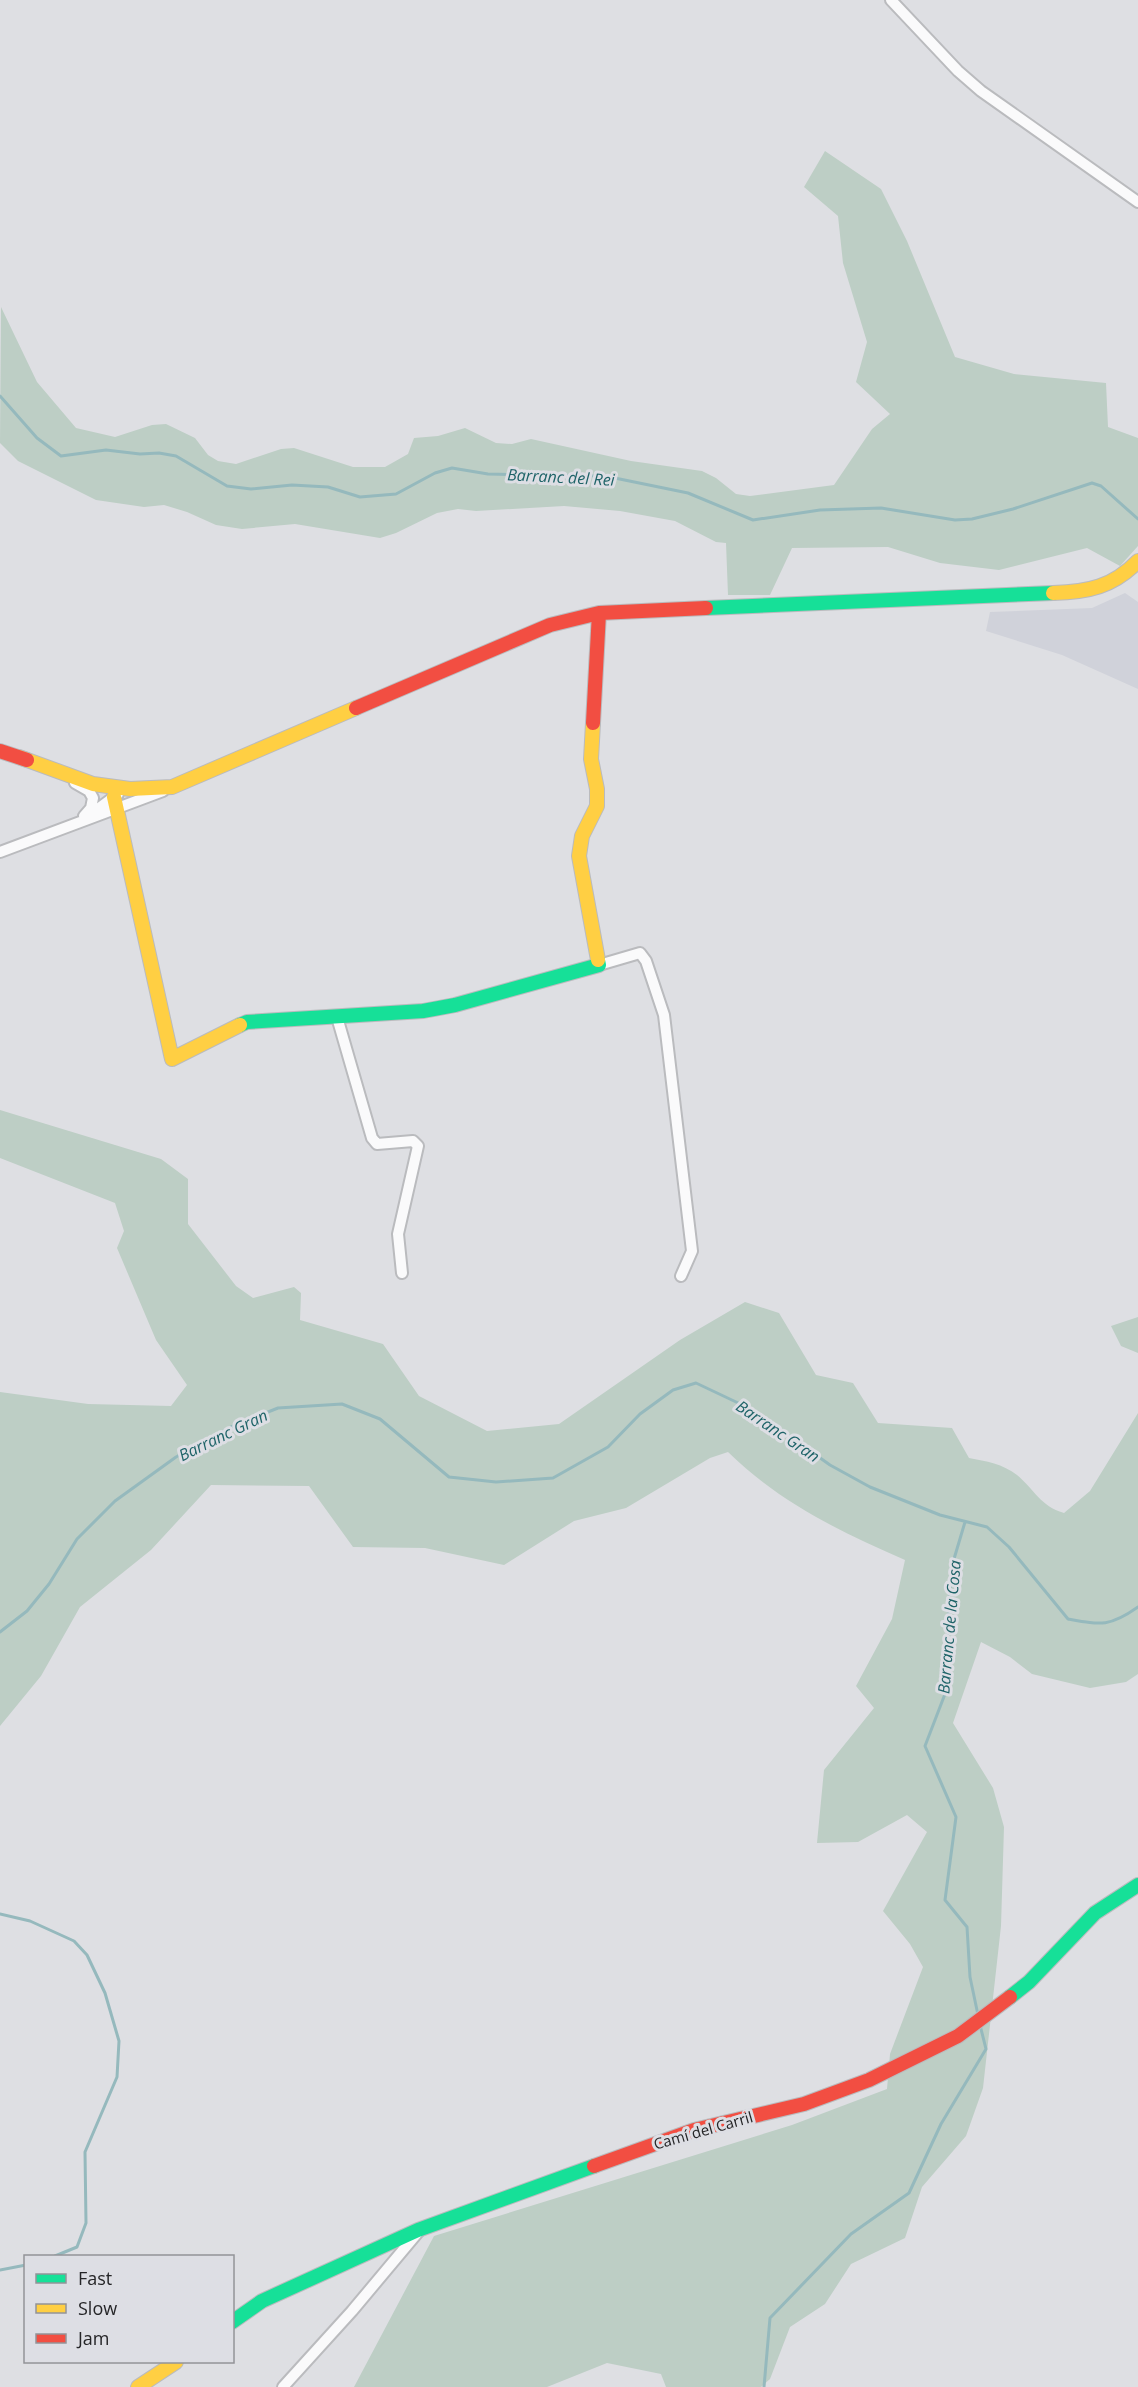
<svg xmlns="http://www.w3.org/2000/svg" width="1138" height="2387" viewBox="0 0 1138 2387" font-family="'Open Sans',sans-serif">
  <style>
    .built { fill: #d0d2da }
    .green { fill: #bdcec5 }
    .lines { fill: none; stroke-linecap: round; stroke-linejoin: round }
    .stream { stroke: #95b9bd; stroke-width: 3 }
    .street-casing { stroke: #babbbe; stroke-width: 14 }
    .fast-casing { stroke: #babbbe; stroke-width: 16 }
    .slow-casing { stroke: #babbbe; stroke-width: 16 }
    .jam-casing { stroke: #babbbe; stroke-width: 16 }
    .street { stroke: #fafafb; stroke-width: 10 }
    .fast { stroke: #16e098; stroke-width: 14 }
    .slow { stroke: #ffcf43; stroke-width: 14 }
    .jam { stroke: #f24e42; stroke-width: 14 }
    .labels { text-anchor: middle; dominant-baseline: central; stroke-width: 6; stroke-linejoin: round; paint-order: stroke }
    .street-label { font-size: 15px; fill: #252527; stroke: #dddee4 }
    .water-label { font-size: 16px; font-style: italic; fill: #1e6368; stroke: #dddee4 }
  </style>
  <rect width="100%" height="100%" fill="#dedfe3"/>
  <path class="built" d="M1125 593 1138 602V689L1062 655 986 631 990 612 1092 608Z"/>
  <path class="green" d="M825 151 881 189 907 241 955 357 1014 374 1106 383 1108 427 1138 438V546L1120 566 1087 548 999 570 940 563 888 547 792 548 770 595H728L726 543 716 542 675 521 620 511 564 506 476 511 458 509 437 513 396 533 380 538 295 524 242 529 216 525 187 512 164 505 144 507 96 500 18 461 0 443 1 307 37 382 76 428 115 437 152 425 166 424 195 438 208 455 218 461 236 464 281 449 294 448 353 467H385L408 454 414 438 438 436 465 428 496 443 512 444 531 439 631 461 702 471 716 478 736 494 750 496 834 485 872 429 890 414 856 382 867 342 843 263 838 216 804 187Z
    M0 1110 161 1159 188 1179V1224L236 1286 253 1298 294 1287 301 1293 300 1320 383 1344 419 1396 487 1431 559 1424 680 1340 745 1302 779 1313 816 1375 853 1383 878 1423 952 1428 969 1458C986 1461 1003 1464 1017 1475 1035 1490 1040 1506 1064 1513L1090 1491 1138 1413V1674L1126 1682 1090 1688 1032 1674 1010 1657 981 1642 953 1723 993 1788 1004 1827 1001 1926 983 2088 966 2136 922 2187 905 2238 851 2264 825 2304 790 2327 770 2379 761 2387H666L661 2374 607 2363 547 2387H354L434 2236 792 2125 887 2089 890 2054 923 1967 910 1944 883 1911 927 1832 907 1815 858 1842 817 1843 824 1770 874 1708 856 1686 892 1619 905 1560C839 1531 780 1503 728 1452L710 1458 626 1508 574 1521 504 1565 425 1548 353 1547 309 1486 211 1485 151 1550 80 1607 41 1676 0 1726V1392L88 1404 171 1406 187 1385 156 1340 117 1248 124 1231 115 1203 0 1158Z
    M1138 1317V1353L1121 1346 1111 1326Z"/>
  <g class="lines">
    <path class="stream" d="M0 396 37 438 61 456 106 450 140 454 159 453 176 456 227 486 251 489 292 485 328 487 360 497 396 494 435 473 452 468 488 474 605 476 688 493 753 520 820 510 881 508 955 520 972 519 1013 509 1092 483 1101 486 1138 519
      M965 1522 951 1569 945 1694 925 1746 956 1817 945 1900 967 1927 970 1977 978 2015
      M0 1632 27 1611 49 1584 77 1539 115 1501 176 1457 231 1427 278 1408 342 1404 380 1419 449 1477 496 1482 553 1478 608 1447 640 1414 673 1390 696 1383 753 1410 830 1465 870 1487 940 1515 987 1527 1009 1547 1068 1619C1101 1625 1110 1627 1138 1607
      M0 1914 30 1921 74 1941 87 1955 105 1993 119 2041 117 2077 85 2152 86 2223 77 2247 55 2256
      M0 2270 26 2265
      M764 2387 770 2318 851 2234 909 2193 941 2124 986 2049 980 2025"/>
    <defs>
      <path id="street" d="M891 0 958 71 981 91 1138 202
        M75 783 89 791 93 798 91 808 84 816
        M87 817 118 794
        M0 852 163 791
        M599 965 640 953 646 961 664 1015 692 1251 681 1276
        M337 1017 372 1138 377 1144 413 1141 418 1146 398 1234 402 1273
        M283 2387 352 2311 419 2231"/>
      <path id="fast" d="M706 608 1053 593
        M240 1025 247 1022 423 1011 455 1005 599 965 598 960
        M1010 1997 1029 1982 1095 1913 1138 1885
        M232 2322 262 2301 418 2230 594 2166"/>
      <path id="slow" d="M1053 593C1088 592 1113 587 1138 561
        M593 723 591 759 597 789V806L582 836 579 856 598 960
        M19 757 93 784 130 789 172 787 356 708
        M114 797 172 1059 240 1025
        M138 2387 176 2362"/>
      <path id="jam" d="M356 708 550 625 599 613 706 608
        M593 723 599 613
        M0 751 27 760
        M594 2166 694 2130 804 2104 869 2080 958 2036 1010 1997"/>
    </defs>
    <use href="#street" class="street-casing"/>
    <use href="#fast" class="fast-casing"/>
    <use href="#slow" class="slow-casing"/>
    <use href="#jam" class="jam-casing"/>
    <use href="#street" class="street"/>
    <use href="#fast" class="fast"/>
    <use href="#slow" class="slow"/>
    <use href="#jam" class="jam"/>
  </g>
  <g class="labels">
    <g class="street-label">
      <text transform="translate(703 2130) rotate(-16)">Camí del Carril</text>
    </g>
    <g class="water-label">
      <text transform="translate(561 477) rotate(3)">Barranc del Rei</text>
      <text transform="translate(778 1431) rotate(34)">Barranc Gran</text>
      <text transform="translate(223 1435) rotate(-26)">Barranc Gran</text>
      <text transform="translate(949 1627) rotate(-85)">Barranc de la Cosa</text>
    </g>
  </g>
  <rect x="24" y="2255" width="210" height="108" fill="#dddee4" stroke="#939498" stroke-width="1.5"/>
  <rect x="36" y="2274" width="30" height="9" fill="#16e098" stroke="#939498" stroke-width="1.5"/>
  <text x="78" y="2285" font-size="18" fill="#252527">Fast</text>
  <rect x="36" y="2304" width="30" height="9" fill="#ffcf43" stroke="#939498" stroke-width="1.5"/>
  <text x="78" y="2315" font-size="18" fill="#252527">Slow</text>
  <rect x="36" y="2334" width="30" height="9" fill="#f24e42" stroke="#939498" stroke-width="1.5"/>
  <text x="78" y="2345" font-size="18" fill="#252527">Jam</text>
</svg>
